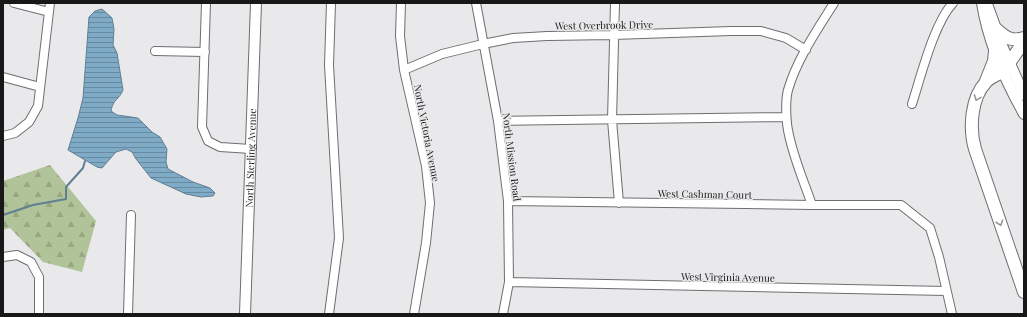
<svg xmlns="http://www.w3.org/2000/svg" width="1027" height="317" viewBox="0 0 1027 317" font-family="'Playfair Display',serif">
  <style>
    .forest { fill: url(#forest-firs) }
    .water { fill: url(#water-rules); stroke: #607f92 }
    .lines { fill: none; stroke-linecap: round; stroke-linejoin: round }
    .stream { stroke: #607f92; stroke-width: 2 }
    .minor-casing { stroke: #6e6e70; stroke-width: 10 }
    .major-casing { stroke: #6e6e70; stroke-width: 12 }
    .highway-casing { stroke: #6e6e70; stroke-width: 14 }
    .minor { stroke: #fff; stroke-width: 8 }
    .major { stroke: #fff; stroke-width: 10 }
    .highway { stroke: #fff; stroke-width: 12 }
    .oneway { stroke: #979798 }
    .labels { text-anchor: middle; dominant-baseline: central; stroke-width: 3; stroke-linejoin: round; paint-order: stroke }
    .street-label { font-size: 10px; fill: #181819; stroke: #e9e9eb }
  </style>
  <defs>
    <pattern id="forest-firs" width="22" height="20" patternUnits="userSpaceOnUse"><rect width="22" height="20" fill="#b1c398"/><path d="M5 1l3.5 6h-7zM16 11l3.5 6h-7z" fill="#98a782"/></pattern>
    <pattern id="water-rules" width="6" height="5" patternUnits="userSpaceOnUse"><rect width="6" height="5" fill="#7fabc6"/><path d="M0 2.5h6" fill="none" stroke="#678aa0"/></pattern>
  </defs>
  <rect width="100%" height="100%" fill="#e9e9eb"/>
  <path class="forest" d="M50 165 96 221 82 272 43 262 10 228 3 230V181Z"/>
  <path class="water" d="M102 9 112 18 114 29 113 45 117 53 123 90C119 100 113 99 111 111L117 115 138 118 152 132 160 137 167 149 166 162 168 169 193 182 210 188 215 193 213 196 201 197 186 194 151 178 136 159 132 152 126 149 116 152 102 168 97 167 68 150 78 118 83 98 89 17 95 11Z"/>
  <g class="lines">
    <path class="stream" d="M3 215 33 205 66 199V187L83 168 85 161"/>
    <defs>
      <path id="minor" d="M14 3 49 12
        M206 3 202 127 208 141 220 147 251 149
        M401 3 400 36 404 70 426 166 430 203 426 243 414 314
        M476 3 498 121 508 201 509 282 503 314
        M615 3 612 120 619 203
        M155 51 205 52
        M404 70 442 54 483 44 513 38 547 36 613 35 731 31H761L786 38 806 50
        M3 77 40 87
        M912 104C921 76 934 23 953 3
        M498 121 786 117
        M3 136 15 133 29 122 38 106 50 3
        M508 201 812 205H901L930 228 939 257 952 314
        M812 205C804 182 794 159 789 135 786 123 785 102 788 90 797 59 817 30 834 3
        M3 257 17 255 31 262 39 277V314
        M509 282 946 291
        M128 314 131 215
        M329 314 339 238 329 65 331 3"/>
      <g id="major">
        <path d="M982 3C988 42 1005 80 1024 114"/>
        <path d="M987 4 1003 48 1024 95"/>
        <path id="s1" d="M245 314 256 3"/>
      </g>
      <path id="highway" d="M996 29C1006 37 1010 42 1024 38
        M1024 42C1017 51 1011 61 1004 70 999 75 991 76 986 82 971 98 969 128 975 149L1024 292
        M986 81 994 61 995 51"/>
    </defs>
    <use href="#minor" class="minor-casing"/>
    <use href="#major" class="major-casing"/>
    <use href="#highway" class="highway-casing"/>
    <use href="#minor" class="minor"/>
    <use href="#major" class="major"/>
    <use href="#highway" class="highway"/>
  </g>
  <defs><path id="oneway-chevron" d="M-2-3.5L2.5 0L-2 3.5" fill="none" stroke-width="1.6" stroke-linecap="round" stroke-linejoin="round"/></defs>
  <g class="oneway">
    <use href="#oneway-chevron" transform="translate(977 98) rotate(111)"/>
    <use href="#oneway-chevron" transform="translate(1000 223) rotate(71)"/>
  </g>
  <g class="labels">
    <g class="street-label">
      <text transform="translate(604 25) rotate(-1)">West Overbrook Drive</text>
      <text transform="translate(427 133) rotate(79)">North Victoria Avenue</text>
      <text transform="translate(512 157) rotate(83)">North Mission Road</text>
      <text stroke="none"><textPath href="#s1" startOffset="156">North Sterling Avenue</textPath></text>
      <text transform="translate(705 194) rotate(1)">West Cashman Court</text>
      <text transform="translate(728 277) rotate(1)">West Virginia Avenue</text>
    </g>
  </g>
  <rect width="1027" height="317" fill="none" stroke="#181819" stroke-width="8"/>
</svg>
